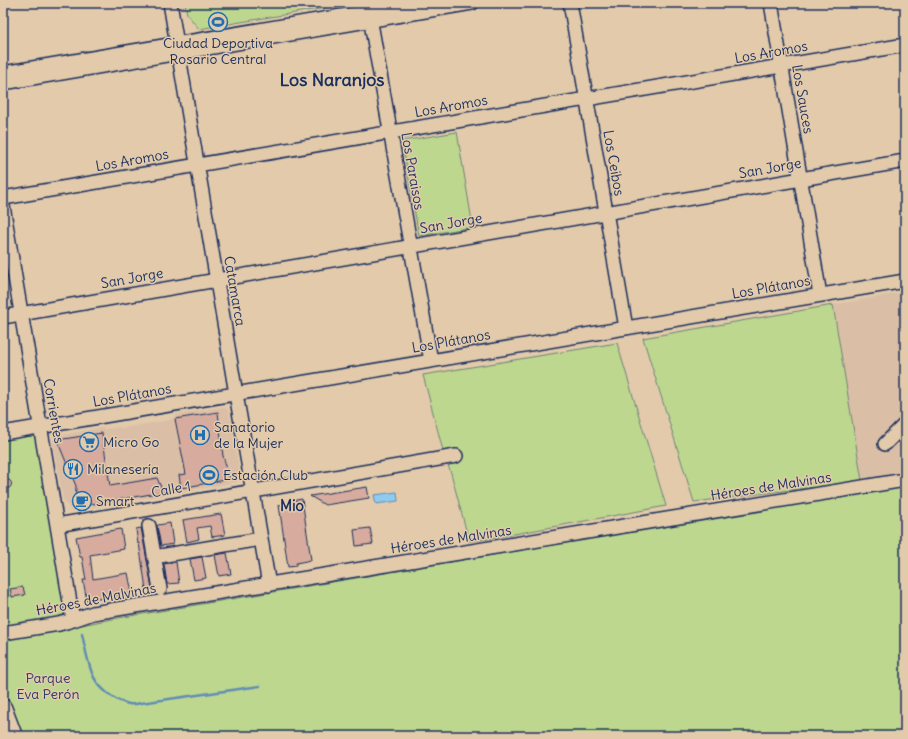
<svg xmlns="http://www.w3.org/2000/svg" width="908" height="739" viewBox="0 0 908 739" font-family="Delius,sans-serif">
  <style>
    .built { fill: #dbbea6 }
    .green { fill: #bed78e; stroke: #6c8376 }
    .water { fill: #8ecbef; stroke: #608db5 }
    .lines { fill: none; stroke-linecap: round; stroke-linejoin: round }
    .stream { stroke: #608db5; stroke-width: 2.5 }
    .building { fill: #d7ac9e; stroke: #1b2f5e }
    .minor-casing { stroke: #1b2f5e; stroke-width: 16 }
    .major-casing { stroke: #1b2f5e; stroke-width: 19 }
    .minor { stroke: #e2caab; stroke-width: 13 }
    .major { stroke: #e2caab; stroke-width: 16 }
    .labels { text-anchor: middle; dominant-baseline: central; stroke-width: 3; stroke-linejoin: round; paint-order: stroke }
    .poi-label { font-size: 14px; fill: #1b2f5e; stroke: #e2caab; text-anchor: start }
    .street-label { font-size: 14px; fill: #1b2f5e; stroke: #e2caab }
    .park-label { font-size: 14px; fill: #2b4063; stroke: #e2caab }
    .neighbourhood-label { font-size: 15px; font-weight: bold; fill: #1b2f5e; stroke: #e2caab }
    .district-label { font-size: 18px; font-weight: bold; fill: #1b2f5e; stroke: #e2caab }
  </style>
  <rect width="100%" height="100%" fill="#e2caab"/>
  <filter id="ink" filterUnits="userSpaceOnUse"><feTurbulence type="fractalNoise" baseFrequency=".025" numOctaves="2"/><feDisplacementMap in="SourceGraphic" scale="8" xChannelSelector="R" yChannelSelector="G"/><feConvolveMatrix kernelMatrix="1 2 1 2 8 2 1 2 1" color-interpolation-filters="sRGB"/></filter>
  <g filter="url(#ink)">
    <path class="built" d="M905 292V474L862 481 833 305Z
      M221 407 226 408 229 412 240 476 237 482 71 511 63 499 52 441 55 436 100 428 106 429 118 427 122 428 171 420 176 415Z"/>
    <path class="green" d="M185 3H354L199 29 187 14Z
      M457 132 473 227 419 236 402 141Z
      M833 305 862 481 694 502 643 338Z
      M617 343 666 506 487 539 469 541 451 473 445 458 423 375Z
      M27 436H32L36 438 66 611 63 616 59 619 3 629V440Z
      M905 487V736H19L3 694V638L77 626 107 620 718 517Z"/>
    <path class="water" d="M397 492 398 501 376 504 374 495Z"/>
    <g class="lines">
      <path class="stream" d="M82 634C85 647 87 660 92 673 97 687 114 701 129 704 133 705 137 704 141 703L260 686"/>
    </g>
    <path class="building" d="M218 412 223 456 230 479 181 488 179 475 186 474 175 419Z
      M102 433 110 486 157 478 163 492 75 507 76 486 57 440Z
      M2.5 484a4.5 4.5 0 1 1 9 0a4.5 4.5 0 1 1-9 0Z
      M367 487 369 498 325 505 310 496Z
      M302 499 311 560 296 563V566L288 567 279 505 291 503V501Z
      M221 514 225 535 212 537 210 526 197 528 199 539 187 542 183 520Z
      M170 523 173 544 161 546 157 526 158 525Z
      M141 528 152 588 146 589 139 543 138 544 136 529Z
      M370 528 373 544 356 546 354 530Z
      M121 529 124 549 90 555 93 579 128 573 132 593 87 601 83 580H86L82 557H80L76 537Z
      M227 553 231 574 219 576 215 555Z
      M202 557 206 578 194 580 190 559Z
      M176 562 179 583 167 584 164 564Z
      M23 587 25 595 12 597 10 589Z"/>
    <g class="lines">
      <defs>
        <path id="minor" d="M170 3 236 394 269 585
          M570 3 626 328
          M771 3 820 295
          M369 12 431 361
          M3 73 418 3
          M3 83 472 3
          M3 198 905 45
          M3 206 73 620
          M3 317 801 179 905 161
          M3 433 905 281
          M885 444 905 424
          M57 525 456 456
          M149 526 160 589
          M154 557 261 539
          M3 633 59 624 73 620 93 613 905 480"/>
        <path id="major" d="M3 707 14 736"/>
      </defs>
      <use href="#minor" class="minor-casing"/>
      <use href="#major" class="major-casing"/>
      <use href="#minor" class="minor"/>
      <use href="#major" class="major"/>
    </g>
  </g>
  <defs>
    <symbol id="stadium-ring" viewBox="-11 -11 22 22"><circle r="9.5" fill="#e2caab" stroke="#1f6fb2" stroke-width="1.5"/><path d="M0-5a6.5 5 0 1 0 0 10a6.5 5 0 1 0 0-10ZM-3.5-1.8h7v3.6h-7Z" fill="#1f6fb2"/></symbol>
    <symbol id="hospital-ring" viewBox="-11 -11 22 22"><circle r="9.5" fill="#e2caab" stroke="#1f6fb2" stroke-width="1.5"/><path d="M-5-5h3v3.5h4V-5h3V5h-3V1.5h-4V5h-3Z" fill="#1f6fb2"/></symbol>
    <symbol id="supermarket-ring" viewBox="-11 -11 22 22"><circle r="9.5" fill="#e2caab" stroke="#1f6fb2" stroke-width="1.5"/><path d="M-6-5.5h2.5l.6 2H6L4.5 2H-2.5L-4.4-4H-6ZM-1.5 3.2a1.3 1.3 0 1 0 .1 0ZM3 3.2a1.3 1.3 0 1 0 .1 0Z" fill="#1f6fb2"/></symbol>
    <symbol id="restaurant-ring" viewBox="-11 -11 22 22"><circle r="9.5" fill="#e2caab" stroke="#1f6fb2" stroke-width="1.5"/><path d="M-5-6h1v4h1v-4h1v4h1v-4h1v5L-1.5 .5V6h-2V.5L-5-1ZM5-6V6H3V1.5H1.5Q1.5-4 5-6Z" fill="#1f6fb2"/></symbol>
    <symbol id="cafe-ring" viewBox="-11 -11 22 22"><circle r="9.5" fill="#e2caab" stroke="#1f6fb2" stroke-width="1.5"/><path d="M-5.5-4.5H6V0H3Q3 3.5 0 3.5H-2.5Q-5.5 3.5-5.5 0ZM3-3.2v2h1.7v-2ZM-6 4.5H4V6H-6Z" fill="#1f6fb2"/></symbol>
  </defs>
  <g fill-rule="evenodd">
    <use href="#stadium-ring" x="207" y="11" width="22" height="22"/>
    <use href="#hospital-ring" x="189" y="424" width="22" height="22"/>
    <use href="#supermarket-ring" x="78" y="431" width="22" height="22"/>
    <use href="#restaurant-ring" x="62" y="458" width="22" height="22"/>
    <use href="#stadium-ring" x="198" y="464" width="22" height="22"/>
    <use href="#cafe-ring" x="71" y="490" width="22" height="22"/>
  </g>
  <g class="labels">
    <g class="poi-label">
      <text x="218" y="43" text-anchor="middle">Ciudad Deportiva<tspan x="218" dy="16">Rosario Central</tspan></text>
      <text x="214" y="427">Sanatorio<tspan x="214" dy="16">de la Mujer</tspan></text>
      <text x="103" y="442">Micro Go</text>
      <text x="87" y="469">Milanesería</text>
      <text x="223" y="475">Estación Club</text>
      <text x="96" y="501">Smart</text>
    </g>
    <g class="street-label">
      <text transform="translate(771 52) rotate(-10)">Los Aromos</text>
      <text transform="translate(803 99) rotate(80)">Los Sauces</text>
      <text transform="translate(451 106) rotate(-10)">Los Aromos</text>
      <text transform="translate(132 160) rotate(-10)">Los Aromos</text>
      <text transform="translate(614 163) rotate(80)">Los Ceibos</text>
      <text transform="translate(770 168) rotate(-10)">San Jorge</text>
      <text transform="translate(413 171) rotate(80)">Los Paraisos</text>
      <text transform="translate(451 223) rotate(-10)">San Jorge</text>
      <text transform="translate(132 278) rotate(-10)">San Jorge</text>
      <text transform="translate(771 287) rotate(-10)">Los Plátanos</text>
      <text transform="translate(235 291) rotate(80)">Catamarca</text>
      <text transform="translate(451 341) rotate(-10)">Los Plátanos</text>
      <text transform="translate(132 395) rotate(-10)">Los Plátanos</text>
      <text transform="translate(54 411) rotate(80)">Corrientes</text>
      <text transform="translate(771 486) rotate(-9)">Héroes de Malvinas</text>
      <text transform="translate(171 489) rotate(-10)">Calle 1</text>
      <text transform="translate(451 539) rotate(-9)">Héroes de Malvinas</text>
      <text transform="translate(96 599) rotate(-11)">Héroes de Malvinas</text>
    </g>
    <g class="park-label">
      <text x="48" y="678">Parque<tspan x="48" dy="16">Eva Perón</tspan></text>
    </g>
    <g class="neighbourhood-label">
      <text x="292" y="505">Mio</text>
    </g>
    <g class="district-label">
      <text x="332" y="79">Los Naranjos</text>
    </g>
  </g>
  <rect width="908" height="739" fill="none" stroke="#e2caab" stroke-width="16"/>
  <rect x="8" y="8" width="892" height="723" fill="none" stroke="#1b2f5e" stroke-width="1.5" filter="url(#ink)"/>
</svg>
